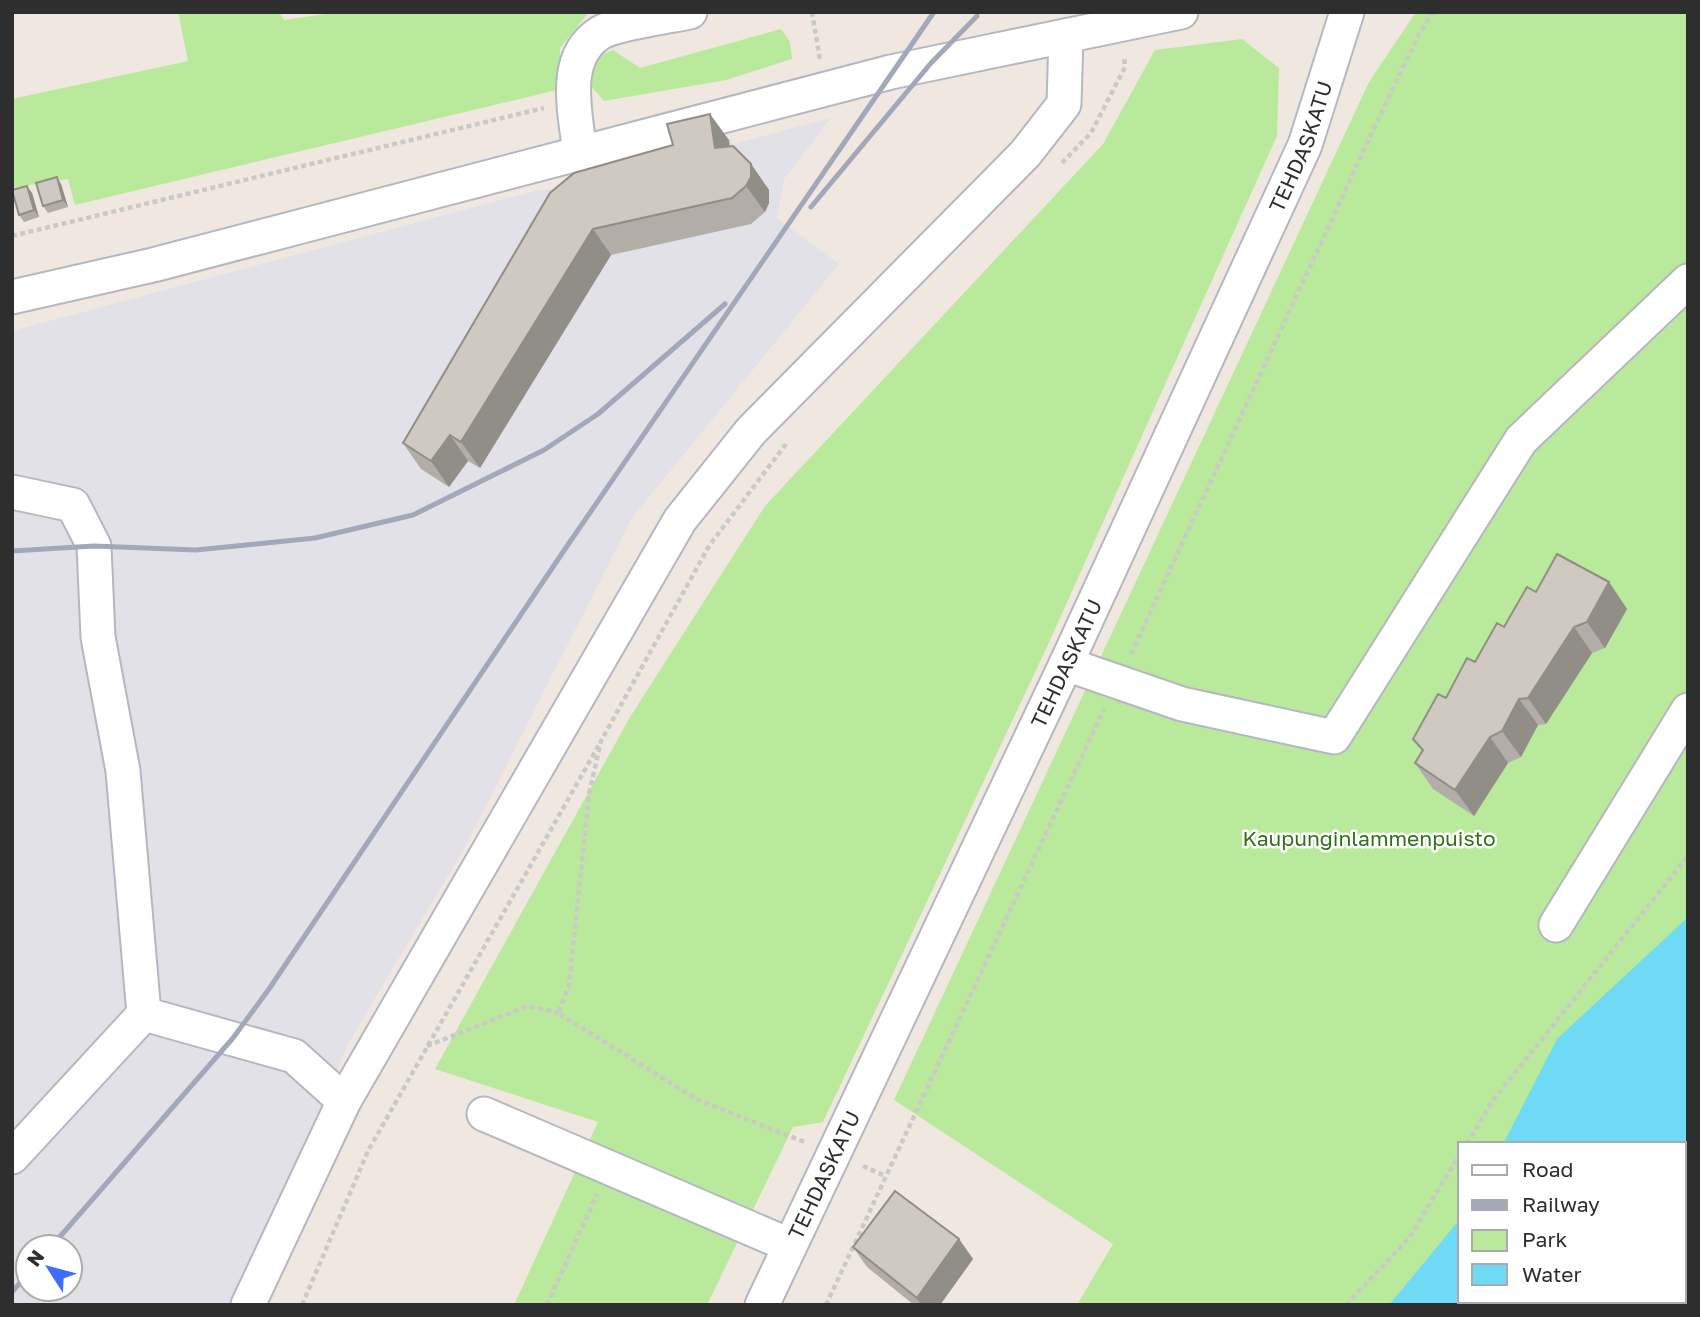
<svg xmlns="http://www.w3.org/2000/svg" width="1700" height="1317" viewBox="0 0 1700 1317" font-family="'Golos Text',sans-serif">
  <style>
    .industrial { fill: #e2e1e8; fill-rule: evenodd }
    .green { fill: #b9e99a; fill-rule: evenodd }
    .water { fill: #6fdaf6 }
    .lines { fill: none; stroke-linecap: round; stroke-linejoin: round }
    .minor-casing { stroke: #b4b7c2; stroke-width: 37 }
    .path { stroke: #c9c9c9; stroke-width: 4.5; stroke-dasharray: 5 3.5; stroke-linecap: butt }
    .minor { stroke: #fff; stroke-width: 33 }
    .rail { stroke: #a2a7b9; stroke-width: 5 }
    .wall { fill: #b2ada6 }
    .shaded-wall { fill: #918d87 }
    .building { fill: #cfc9c1; stroke: #918d87; stroke-width: 2 }
    .labels { text-anchor: middle; dominant-baseline: central; stroke-width: 5; stroke-linejoin: round; paint-order: stroke }
    .street-label { font-size: 21px; fill: #2e2e2e; stroke: #fff }
    .park-label { font-size: 21px; fill: #2f7217; stroke: #fff }
  </style>
  <rect width="100%" height="100%" fill="#f0e8e0"/>
  <path class="industrial" d="M831 118 784 179 777 218 839 264 632 518 464 849 346 1047 328 1095 234 1305H12V331L534 191 584 184 682 149 731 138 733 144ZM28 1247H70V1289H28Z"/>
  <path class="green" d="M178 12H279L284 20 339 12H589L560 48 561 89 75 205 68 179 12 188V99L188 61Z
    M1422 12H1688V1305H1077L1113 1244 894 1100 1369 82 1414 15ZM1460 1144H1684V1301H1460Z
    M781 29 790 42 792 59 726 80 604 101 589 84 594 58 613 50 640 68Z
    M1242 39 1279 68 1277 136 1046 649 823 1122 793 1127 707 1305H514L598 1122 435 1069 630 717 765 506 1103 144 1155 50Z"/>
  <path class="water" d="M1688 917V1305H1389L1460 1219V1301H1684V1144H1503L1557 1039Z"/>
  <g class="lines">
    <defs>
      <g id="minor">
        <path d="M580 154C576 115 560 58 600 33 614 24 671 16 690 12"/>
        <path d="M12 297 153 265 891 72 1181 12"/>
        <path d="M12 492 73 505 94 546 98 637 123 771 144 1014 294 1056 344 1101"/>
        <path d="M1066 664 1182 704 1334 737 1521 440 1688 281"/>
        <path d="M1556 925 1688 710"/>
        <path d="M484 1114 789 1245"/>
        <path d="M12 1157 144 1014"/>
        <path d="M248 1305 344 1101 680 520 751 431 1025 154 1064 104 1066 36"/>
        <path id="s1" d="M762 1305 1066 664 1305 145 1347 12"/>
      </g>
    </defs>
    <use href="#minor" class="minor-casing"/>
    <path class="path" d="M812 12 820 60
      M1062 163 1091 133 1125 67 1124 56
      M12 236 544 108
      M786 444 709 546 601 741 589 794 569 986 558 1013 698 1100 807 1143
      M1131 654 1375 126 1419 34 1433 12
      M427 1046 528 1006 558 1013
      M1467 1144 1493 1100 1688 856
      M863 1166 885 1176
      M302 1305 368 1151 599 745
      M547 1305 597 1194
      M826 1305 1104 709
      M1346 1305 1409 1238 1460 1154"/>
    <use href="#minor" class="minor"/>
    <path class="rail" d="M811 207 931 63 977 16
      M12 551 94 546 196 550 315 538 413 515 544 450 598 414 725 304
      M51 1247 233 1038 269 989 565 549 934 12
      M12 1292 28 1274"/>
  </g>
  <path class="wall" d="M729 140V146L751 164 769 190V203L765 212 751 224 611 255 480 468 468 461 449 487 421 469 403 443 550 193Z
    M61 184 68 207 48 213 43 206Z
    M32 193 39 217 24 222 19 215Z
    M1609 582 1627 609 1605 648 1592 653 1546 724 1538 725 1521 757 1508 763 1474 816 1433 789 1415 763 1422 751 1413 739 1446 698 1504 627 1536 592Z
    M959 1239 973 1259 940 1305H914L867 1267 853 1247Z"/>
  <path class="shaded-wall" d="M710 114 729 140 733 174 715 148Z
    M751 164 769 190V203L765 212 746 186Z
    M57 177 61 184 68 207 63 200Z
    M27 186 32 193 39 217 34 210Z
    M593 229 611 255 480 468 461 442Z
    M450 435 468 461 449 487 431 461Z
    M1609 582 1627 609 1605 648 1587 622Z
    M1574 627 1592 653 1546 724 1528 698Z
    M1519 699 1538 725 1521 757 1502 731Z
    M1490 737 1508 763 1474 816 1455 790Z
    M959 1239 973 1259 940 1305H921L917 1298Z"/>
  <path class="building" d="M710 114 715 148 733 146 751 164V177L746 186 732 198 593 229 461 442 450 435 431 461 403 443 550 193 574 173 673 145 667 124Z
    M57 177 63 200 43 206 36 183Z
    M27 186 34 210 19 215 12 190Z
    M1557 554 1609 582 1587 622 1574 627 1528 698 1519 699 1502 731 1490 737 1455 790 1415 763 1423 750 1413 739 1438 694 1446 698 1467 658 1475 662 1497 623 1504 627 1527 587 1536 592Z
    M895 1191 959 1239 917 1298 853 1247Z"/>
  <g class="labels">
    <g class="street-label">
      <text stroke="none"><textPath href="#s1" startOffset="1278">TEHDASKATU</textPath></text>
      <text stroke="none"><textPath href="#s1" startOffset="710">TEHDASKATU</textPath></text>
      <text stroke="none"><textPath href="#s1" startOffset="144">TEHDASKATU</textPath></text>
    </g>
    <g class="park-label">
      <text x="1369" y="838">Kaupunginlammenpuisto</text>
    </g>
  </g>
  <rect width="1700" height="1317" fill="none" stroke="#2e2e2e" stroke-width="28"/>
  <rect x="1458" y="1142" width="228" height="161" fill="#ffffff" stroke="#ababab" stroke-width="2"/>
  <rect x="1472" y="1165" width="35" height="10" fill="#ffffff" stroke="#ababab" stroke-width="2"/>
  <text x="1522" y="1177" font-size="21" fill="#2e2e2e">Road</text>
  <rect x="1472" y="1200" width="35" height="10" fill="#a2a7b9" stroke="#ababab" stroke-width="2"/>
  <text x="1522" y="1212" font-size="21" fill="#2e2e2e">Railway</text>
  <rect x="1472" y="1230" width="35" height="21" fill="#b9e99a" stroke="#ababab" stroke-width="2"/>
  <text x="1522" y="1247" font-size="21" fill="#2e2e2e">Park</text>
  <rect x="1472" y="1264" width="35" height="21" fill="#6fdaf6" stroke="#ababab" stroke-width="2"/>
  <text x="1522" y="1282" font-size="21" fill="#2e2e2e">Water</text>
  <g transform="translate(49 1268) rotate(306)"><circle r="33" fill="#ffffff" stroke="#ababab" stroke-width="2"/>
  <path d="M0-5L12 26L0 18L-12 26Z" fill="#3e6dff"/>
  <text y="-10" font-size="19" font-weight="bold" text-anchor="middle" fill="#2e2e2e">N</text>
  </g>
</svg>
